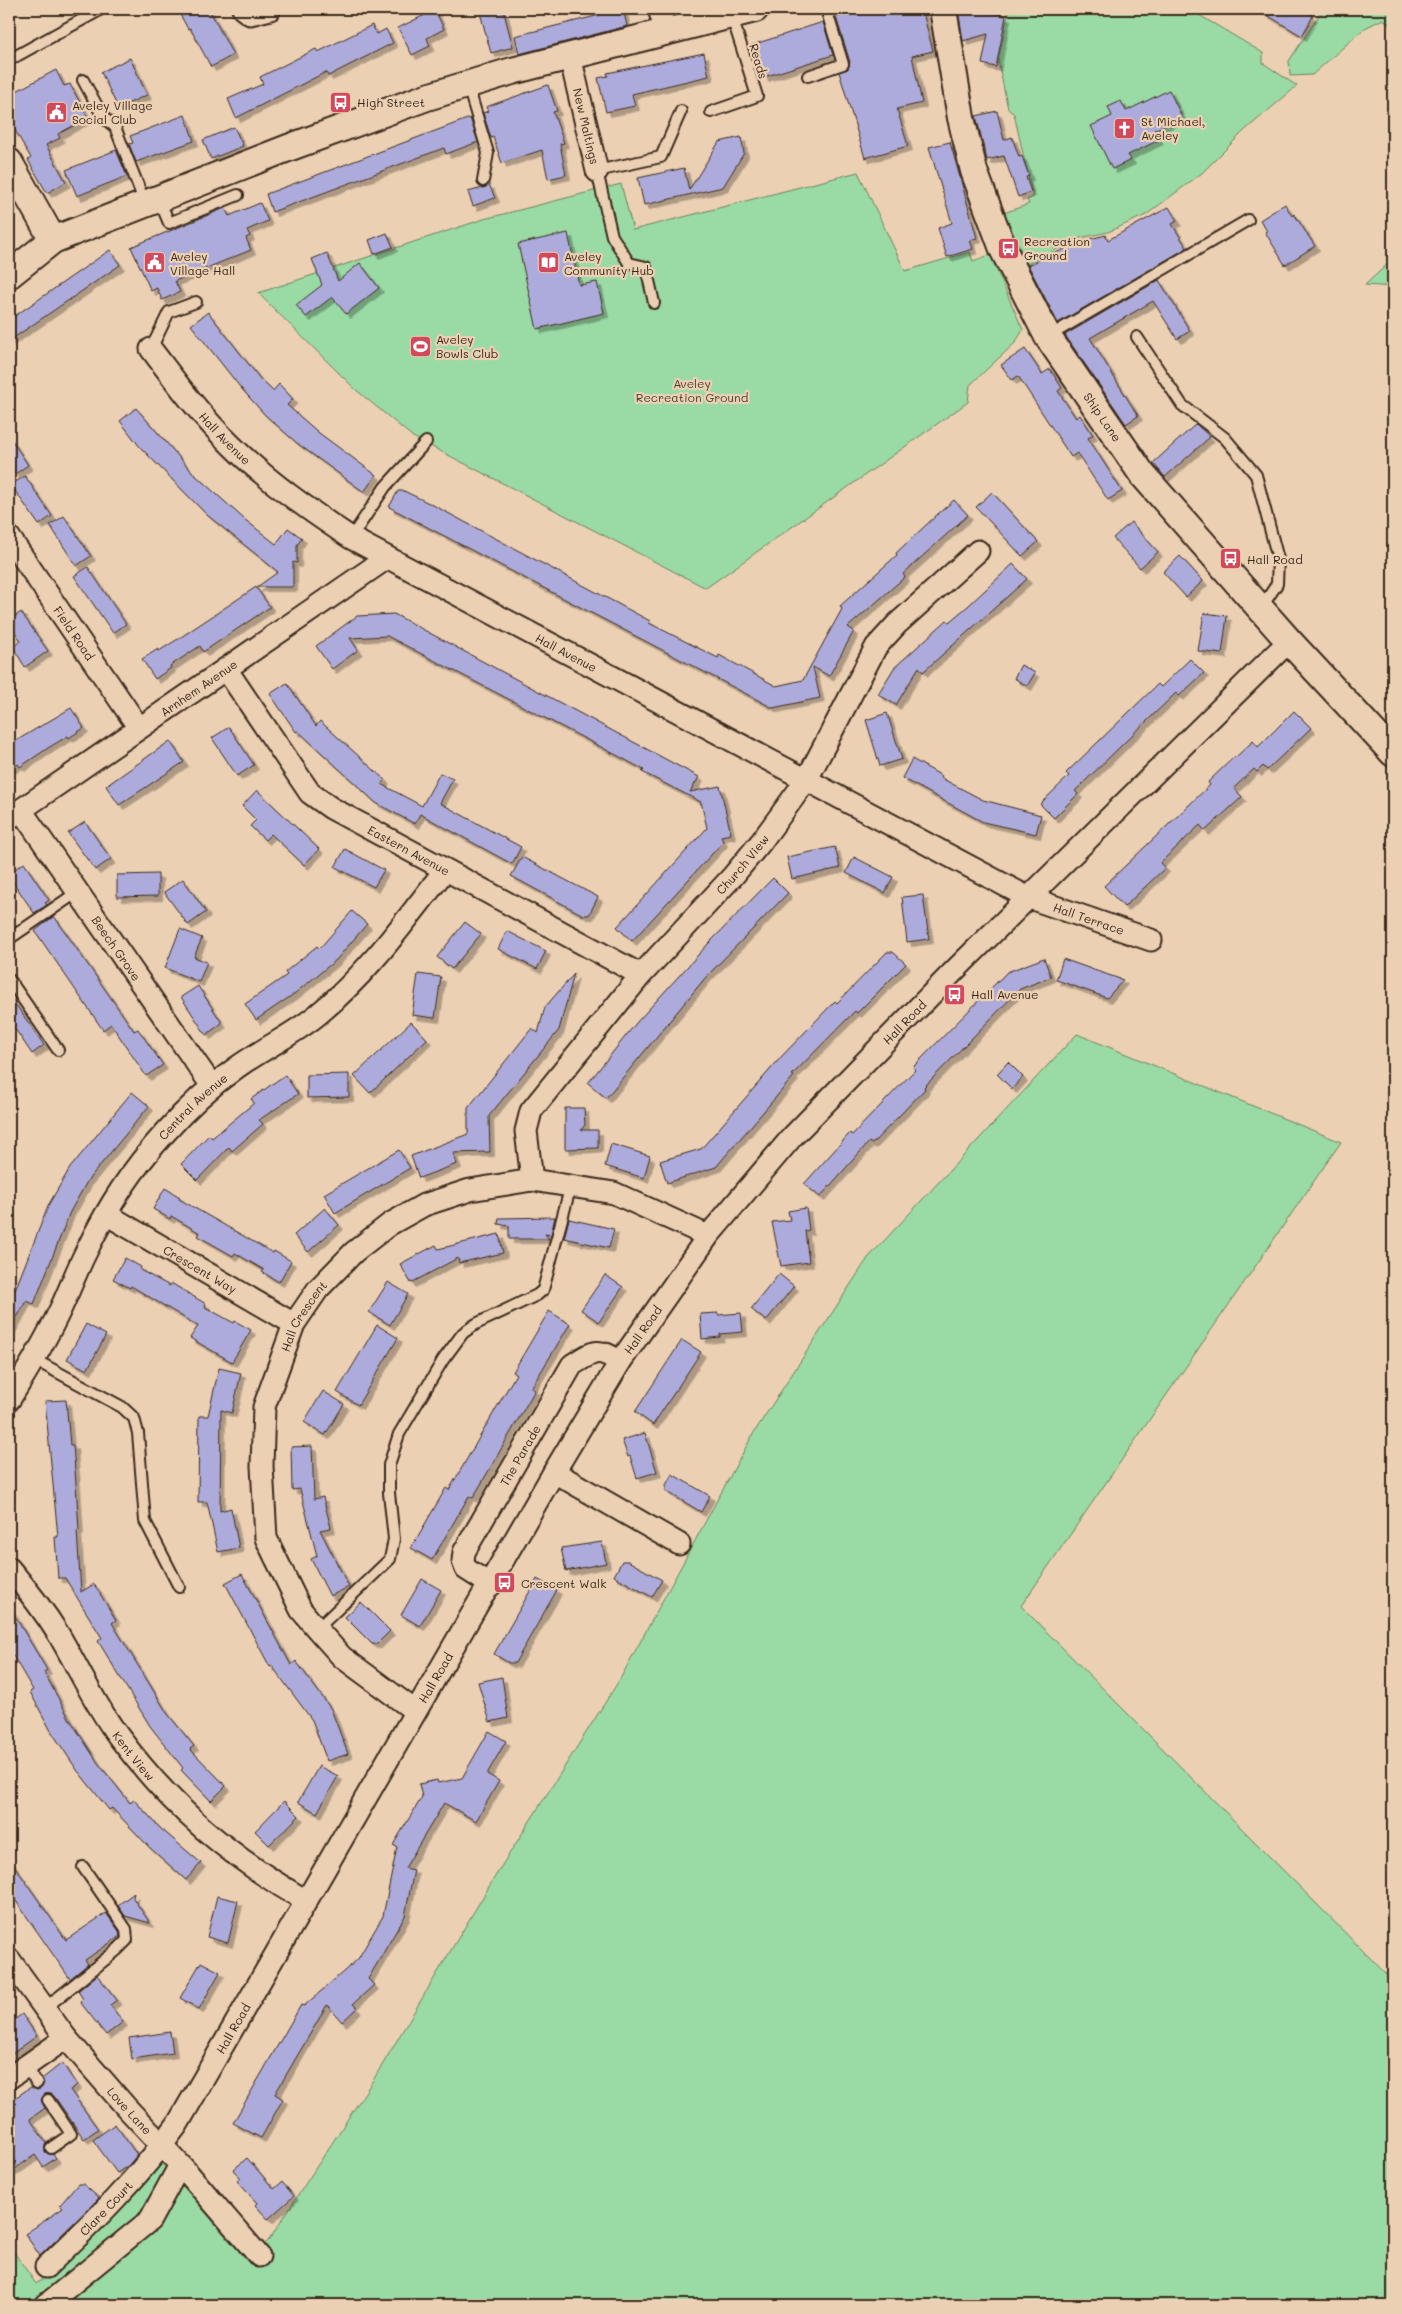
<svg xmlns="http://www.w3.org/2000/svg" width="1402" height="2314" viewBox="0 0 1402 2314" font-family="Mali,sans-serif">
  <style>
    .green { fill: #9adaa4; stroke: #6a8261 }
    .building { fill: #adabdc; stroke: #3b2a1e; filter: url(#shadow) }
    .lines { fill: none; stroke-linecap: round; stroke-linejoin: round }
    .service-casing { stroke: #3b2a1e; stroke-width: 14 }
    .minor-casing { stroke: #3b2a1e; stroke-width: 25 }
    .tertiary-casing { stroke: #3b2a1e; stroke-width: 30 }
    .service { stroke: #ecd0b3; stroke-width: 10 }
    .minor { stroke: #ecd0b3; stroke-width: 21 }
    .tertiary { stroke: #ecd0b3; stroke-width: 26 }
    .labels { text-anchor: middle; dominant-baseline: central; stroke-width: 4.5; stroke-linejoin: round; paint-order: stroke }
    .street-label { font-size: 12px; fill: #3b2a1e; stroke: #ecd0b3 }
    .poi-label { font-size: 12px; fill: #3b2a1e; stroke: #ecd0b3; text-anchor: start }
    .park-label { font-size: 12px; fill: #494432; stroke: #ecd0b3 }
  </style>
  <defs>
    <filter id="shadow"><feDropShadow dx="4.5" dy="4.5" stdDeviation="0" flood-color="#0004"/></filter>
  </defs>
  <rect width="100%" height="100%" fill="#ecd0b3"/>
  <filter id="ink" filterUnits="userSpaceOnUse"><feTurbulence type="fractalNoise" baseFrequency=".02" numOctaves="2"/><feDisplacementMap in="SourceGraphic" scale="10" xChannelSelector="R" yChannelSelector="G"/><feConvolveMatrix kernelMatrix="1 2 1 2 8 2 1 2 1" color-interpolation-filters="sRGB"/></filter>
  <g filter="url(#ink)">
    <path class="green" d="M1014 9H1189L1263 53V63L1297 86 1244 131 1202 173 1146 215 1108 232 1080 238 1027 264 1004 213 1029 204 1027 200 1033 197 1014 114 1008 109 998 61 1009 10Z
      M1323 9H1393V28L1383 19 1365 28 1312 75 1290 76 1289 61Z
      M858 172 905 271 970 252 973 261 990 255 1023 330 1015 343 970 385 968 402 706 588 413 437 355 389 258 293 484 219 621 184 633 230Z
      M1393 258V287L1365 285 1393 259Z
      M1077 1034 1341 1142 1021 1606 1393 1981V2305H9V2245L36 2284 104 2225 159 2159 250 2259 269 2240 375 2077 499 1870 620 1679 753 1434 868 1258Z"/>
    <path class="building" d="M177 9H209L233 55 211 67 190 28 188 29Z
      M479 9H503L513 47 491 53Z
      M598 9H623L627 26 519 54 515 36 600 15Z
      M852 9H922L933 51 912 56 922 103 897 109 908 146 865 158 839 72 848 69 850 62 836 17 853 12Z
      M958 9H987L988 12 1006 16 996 67 982 64 988 34 963 41Z
      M1257 9H1301L1313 16 1302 36Z
      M435 10 444 29 427 38 430 46 412 55 398 28Z
      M823 22 833 55 764 77 762 69H759L752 45Z
      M372 25 377 34 386 29 393 43 328 76 326 72 236 118 228 99 263 84 260 77 316 49 318 52Z
      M704 53 709 76 632 94 635 106 606 112 598 78 608 76 607 73Z
      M130 58 147 95 118 108 101 72Z
      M56 70 64 86 70 84 88 118 58 134 60 138 46 145 66 182 47 193 28 160 31 158 9 120V95Z
      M548 85 557 111 553 112 564 143 560 144 566 175 548 179 542 150 502 163 493 137 491 138 483 113 488 111 486 107Z
      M1169 90 1182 117 1154 130 1159 140 1128 155 1131 160 1112 169 1091 126 1112 116 1108 107 1121 101 1126 111Z
      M997 111 1004 140 1012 137 1019 157 1022 156 1029 176 1026 177 1031 192 1018 197 1004 156 987 160 976 116Z
      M185 115 194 141 136 162 129 144 133 143 130 136Z
      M470 118 478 142 446 154 444 148 272 212 266 194Z
      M234 127 243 146 211 159 203 140Z
      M741 137 744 153 723 187 644 205 638 178 684 168 689 190 719 142Z
      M950 142 977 238 970 240 973 249 947 257 938 228 952 223 929 147Z
      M116 150 127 176 77 196 66 170Z
      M489 184 495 198 473 206 468 192 486 187Z
      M260 203 268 221 247 230 250 236 246 238 251 250 175 281 180 292 162 300 157 288 151 291 131 247 225 208 229 216Z
      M1285 204 1292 216 1294 214 1315 246 1285 265 1265 232 1267 231 1260 220Z
      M1169 207 1177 221 1172 224 1187 248 1058 323 1028 265 1085 240 1106 235 1108 240Z
      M387 233 393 247 374 254 369 240Z
      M568 233 579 285 597 282 604 313 537 329 518 244Z
      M110 250 120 265 9 341V320Z
      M327 253 338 281 360 263 379 288 346 314 332 297 306 317 296 305 322 285 312 259Z
      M1159 280 1190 331 1177 339 1153 301 1090 338 1138 416 1126 424 1065 335Z
      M208 312 261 380 273 391 279 384 293 399 287 405 319 433 376 475 364 492 298 444 265 415 240 387 191 325Z
      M1025 349 1042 374 1050 369 1062 388 1058 391 1076 418 1080 415 1093 435 1088 438 1122 491 1108 500 1077 453 1071 457 1018 376 1012 380 1001 365Z
      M136 408 194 474 244 519 276 544 288 528 302 538 297 545V563L293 562V587H257L278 572 207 515 140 447 120 421Z
      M1196 424 1210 437 1165 477 1153 463Z
      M9 436 28 465 15 474 9 465Z
      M25 476 52 516 39 525 11 485Z
      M398 491H404L433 505 650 621 649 623 718 658 719 655 776 686 803 680 842 609 840 606 897 555 896 553 939 513 954 500 968 515 903 574 905 577 848 627 854 631 829 676 813 667 820 698 773 708 389 507Z
      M992 492 1038 542 1022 556 976 507Z
      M64 516 91 556 76 566 50 525Z
      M1131 522 1158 552 1140 568 1113 538Z
      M1180 556 1203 581 1186 597 1163 572Z
      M1013 564 1027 579 923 672 919 667 896 705 878 694 894 668 947 620 949 622 968 606Z
      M88 567 126 624 113 633 74 576Z
      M256 587 270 607 203 652 200 646 170 666 171 668 155 679 142 659 158 649 159 651 178 639Z
      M21 612 48 651 25 667 13 647 21 641 9 623V621Z
      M1204 613 1227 616 1222 654 1198 651Z
      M394 614 699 777 690 792 720 786 731 834 721 836 723 842 632 941 617 927 707 828 701 802 642 772 644 770 622 758 387 636 350 638 358 650 332 669 316 646 357 616Z
      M1190 659 1204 673 1179 696 1176 693 1125 742 1075 791 1078 794 1054 818 1040 804 1069 776 1066 773 1158 684 1161 687Z
      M1021 665 1035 673 1027 686 1014 678Z
      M287 683 316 726 320 721 385 780 381 784 422 806 440 773 453 779 440 803 521 847 512 864 420 814 415 824 376 803 298 731 296 732 270 694Z
      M71 708 84 728 69 738 68 736 48 748 20 767 18 764 9 770V745Z
      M1294 711 1311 728 1267 770 1263 766 1257 772 1254 769 1234 788 1242 797 1205 831 1200 825 1160 863 1165 868 1124 907 1104 886 1210 785 1208 782 1235 756 1236 757 1253 741 1258 747Z
      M887 713 902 759 880 766 866 720Z
      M229 727 254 765 237 776 212 738Z
      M170 741 184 762 119 805 106 786Z
      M912 759 942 776 941 778 983 800 1041 815 1036 834 983 822 902 778Z
      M257 790 319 849 304 865 271 834 265 840 250 826 256 820 242 806Z
      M85 822 111 859 95 870 68 833Z
      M835 847 840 868 792 879 787 857Z
      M345 849 384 870 374 887 335 867Z
      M522 857 598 897 589 915H583L511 876Z
      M854 857 893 877 885 893 846 873Z
      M24 863 49 900 45 903 47 905 34 913 9 876V873Z
      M158 874V896L117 897V875Z
      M773 878 788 893 706 977 606 1098 588 1083 637 1022 708 944Z
      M183 879 206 912 188 925 164 892Z
      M923 895 929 939 907 942 902 897Z
      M352 911 367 924 336 960 294 994 256 1020 245 1004 287 975 285 972 317 946 319 949Z
      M54 916 134 1031 138 1029 163 1065 146 1076 111 1024 103 1030 35 931Z
      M465 922 481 934 452 969 437 957Z
      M180 929 202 938 194 957 207 962 199 982 165 968Z
      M507 931 546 951 537 969 498 949Z
      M887 952H893L906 964 857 1013 855 1011 792 1075 794 1076 716 1167 667 1183 660 1161 701 1149 782 1056 835 1001 837 1003Z
      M1044 958 1051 977 1020 989 924 1087 925 1089 872 1144 869 1142 820 1197 804 1184 850 1133 852 1135 915 1070 913 1067 1007 972Z
      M1063 959 1094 970 1123 980 1107 998 1071 985 1056 980Z
      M418 974 441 977 435 1018 412 1015Z
      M574 974 559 1030 489 1116 490 1152 453 1153 457 1164 419 1178 411 1156 468 1134V1108L532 1028 538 1033 545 1007Z
      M198 986 222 1023 206 1035 181 997Z
      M9 995 44 1045 32 1054 9 1020Z
      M411 1022 427 1039 370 1093 354 1076Z
      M1008 1062 1023 1077 1012 1089 997 1074Z
      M349 1074V1097L307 1098V1075Z
      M285 1075 298 1094 259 1120 263 1124 232 1151 229 1147 197 1180 181 1164 209 1135 212 1138 254 1103 251 1099Z
      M132 1092 149 1106 88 1180 70 1212 34 1304 26 1301 9 1332V1305L49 1204 70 1168Z
      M565 1108H584L585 1125 581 1130H598V1148L565 1149Z
      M611 1144 650 1156 644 1178 605 1166Z
      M399 1150 410 1168 335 1213 324 1194Z
      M165 1188 180 1197 179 1199 273 1253 274 1251 291 1261 279 1282 262 1272 264 1270 235 1253 233 1256 198 1236 200 1233 171 1216 170 1219 153 1209Z
      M325 1208 339 1225 308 1252 294 1235Z
      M806 1208 809 1230 805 1231 809 1262 781 1266 772 1222 790 1220 788 1211Z
      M555 1217 551 1235 545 1234 549 1239H509V1226L498 1224 499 1218Z
      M569 1219 614 1229 609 1248 564 1238Z
      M499 1234 503 1253 459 1263 458 1258 411 1283 400 1264 436 1245 438 1249Z
      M125 1258 141 1267 140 1270 170 1286 171 1283 206 1304 205 1307 234 1323 235 1321 251 1330 232 1362 190 1338 198 1326 131 1286 130 1288 113 1279Z
      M779 1274 794 1286 766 1321 751 1309Z
      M605 1275 623 1287 599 1322 581 1310Z
      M388 1282 408 1294 390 1325 369 1312Z
      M549 1311 570 1324 531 1388 535 1390 473 1498 469 1496 432 1560 411 1548 446 1488 449 1490 516 1374 513 1372Z
      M718 1313V1315L741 1313 743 1332 720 1334V1337L702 1339 700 1314Z
      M86 1324 106 1335 87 1370 67 1359Z
      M377 1325 398 1338 358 1405 337 1392Z
      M682 1340 701 1352 653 1425 635 1412Z
      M219 1368 241 1373 232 1413 221 1410 220 1511 231 1508 239 1548 218 1552 207 1502H198L199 1416H208Z
      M323 1391 344 1404 325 1435 304 1422Z
      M66 1400 70 1445H73L76 1484 79 1530 77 1531 81 1592 94 1584 116 1620 112 1623 167 1713 194 1746 190 1749 226 1786 211 1801 181 1770 183 1768 150 1726 98 1641 102 1638 65 1578H58L55 1537H58L45 1401Z
      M645 1433 657 1472 637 1478 630 1456 628 1457 622 1440Z
      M312 1446 314 1499 323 1497 331 1528 320 1530 349 1587 330 1596 311 1559 317 1556 300 1489 292 1490 291 1447Z
      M672 1474 710 1496 701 1512 666 1491V1485Z
      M602 1542 606 1563 566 1571 561 1548Z
      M622 1561H628L662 1580 652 1597 614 1576Z
      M242 1574 291 1665 296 1661 331 1709 348 1754 327 1761 312 1720 272 1666 270 1667 225 1583Z
      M422 1579 441 1590 420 1626 401 1615Z
      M537 1579 557 1590 515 1663H509L494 1654Z
      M361 1602 390 1631 377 1644H372L345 1617Z
      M9 1606 47 1670 44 1672 69 1718 98 1763 130 1803 134 1800 160 1828 201 1863 186 1880 150 1848 112 1808 109 1810 77 1770 51 1731 30 1692 33 1690 9 1649Z
      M502 1677 508 1718 490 1722 478 1682Z
      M489 1731 506 1741 487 1774 499 1781 476 1821 444 1803 405 1868 414 1870 405 1916 368 1979 374 1985 353 2004 357 2008 342 2022 327 2005 275 2094 283 2099 261 2138 233 2123 301 2005 304 2006 358 1959 383 1916 397 1847 393 1845 422 1797 419 1784 437 1780 438 1783 462 1778Z
      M319 1766 338 1776 317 1813 298 1802Z
      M284 1801 299 1816 269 1845 255 1831Z
      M9 1858 66 1940 106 1913 119 1931 120 1936 85 1960 88 1964 70 1979 9 1891Z
      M134 1893 133 1898 150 1923 125 1916 118 1905Z
      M217 1896 238 1901 228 1943 207 1937Z
      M201 1962 220 1972 199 2009 180 1998Z
      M97 1975 117 2000 110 2005 123 2022 106 2035 80 2002 83 1999 78 1991Z
      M22 2014 37 2036 9 2056V2024Z
      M170 2032 173 2053 132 2059 129 2038Z
      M62 2063 77 2085 70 2090 98 2129 84 2139 54 2096 51 2094H45L41 2100 45 2108 30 2119 46 2143 45 2152 53 2154 56 2158 43 2167 35 2155 9 2173V2102L31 2087 37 2090 41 2088 44 2083 42 2079Z
      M115 2124 137 2155 129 2165 117 2173 93 2140Z
      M247 2158 274 2189 282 2182 294 2196 268 2219 255 2205 257 2203 237 2181 241 2178 233 2170Z
      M78 2184H83L99 2198 40 2256 25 2234 63 2208 60 2205Z"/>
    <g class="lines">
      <defs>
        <path id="service" d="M9 60 98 11
          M808 76 843 64 826 9
          M83 80 103 117 115 127 145 203
          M468 86 488 153 483 181
          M711 112 757 96 732 17
          M159 199 169 223 238 195
          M654 303 646 267 629 263 612 236 597 171 661 157 681 111
          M1049 336 1248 220
          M1137 337 1182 405 1225 438 1256 475 1278 559 1277 584 1261 608
          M151 349 169 312 196 302
          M351 538 385 487 426 442
          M9 939 76 893
          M9 979 58 1050
          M35 1360 122 1407 134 1418 138 1433 145 1521 179 1587
          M317 1629 390 1559 394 1539 389 1493V1465L399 1434 443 1360 463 1333 476 1324 537 1295 543 1290 571 1185
          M44 2009 117 1950 127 1940 126 1929 83 1867
          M25 2066 37 2083
          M48 2100 71 2134 51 2148"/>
        <g id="minor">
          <path d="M243 9 250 14 270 9"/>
          <path d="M659 9 666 32"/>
          <path id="s1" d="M570 56 597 171"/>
          <path id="s2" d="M151 349C176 382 201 416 231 445 267 481 309 510 351 538L1027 897 1151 940"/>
          <path id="s3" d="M9 537 139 728"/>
          <path id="s4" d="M226 669 310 793 331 808 641 975"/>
          <path id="s5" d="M21 810 212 1086"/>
          <path id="s6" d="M9 818 387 558"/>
          <path id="s7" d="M532 1180 526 1131 531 1111 641 975 733 876 761 842 807 779 876 647 897 624 978 551"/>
          <path id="s8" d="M106 1214 294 1324"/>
          <path id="s9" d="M9 1400C28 1370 46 1340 61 1308 70 1289 77 1269 87 1250 107 1208 133 1168 164 1134 186 1109 209 1087 236 1068 262 1049 291 1036 316 1016 367 975 405 921 445 870"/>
          <path d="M554 1472 679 1544"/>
          <path id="s10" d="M9 1568C27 1589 44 1611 59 1635 79 1669 95 1705 119 1737 172 1808 230 1857 306 1901"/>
          <path id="s11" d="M491 1585 466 1569 463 1561 464 1552 572 1365C594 1351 598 1347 620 1362"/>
          <path id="s12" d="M415 1711 342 1657 317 1629 301 1610 266 1538 262 1466 264 1407 294 1324 318 1289 354 1252 390 1224 424 1205 470 1190 532 1180 614 1193 708 1236"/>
          <path id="s13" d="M9 1959 66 2038 126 2107 187 2172 259 2256"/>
          <path d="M9 2078 66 2038"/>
          <path id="s14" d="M46 2267C93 2223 139 2177 177 2125L554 1472 620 1362 708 1236 792 1137 955 970 1289 641"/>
          <path d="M46 2305 150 2220 180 2165"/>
        </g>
        <g id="tertiary">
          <path id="s15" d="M943 9 961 118 974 171 1003 249 1048 337 1142 474 1289 641 1393 753"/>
          <path d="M9 162 53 240"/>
          <path d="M9 275 53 240 288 148 427 97 512 71 755 9"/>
        </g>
      </defs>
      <use href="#service" class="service-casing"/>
      <use href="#minor" class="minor-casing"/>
      <use href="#tertiary" class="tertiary-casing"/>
      <use href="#service" class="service"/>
      <use href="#minor" class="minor"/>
      <use href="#tertiary" class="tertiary"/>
    </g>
  </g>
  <defs>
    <symbol id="bus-square" viewBox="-11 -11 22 22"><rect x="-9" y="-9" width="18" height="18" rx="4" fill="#d1495b" stroke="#ecd0b3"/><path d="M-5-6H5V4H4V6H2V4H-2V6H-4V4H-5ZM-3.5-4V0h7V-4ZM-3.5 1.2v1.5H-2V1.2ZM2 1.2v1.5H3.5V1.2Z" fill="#fff"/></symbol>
    <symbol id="civic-square" viewBox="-11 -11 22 22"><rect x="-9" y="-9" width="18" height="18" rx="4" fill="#d1495b" stroke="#ecd0b3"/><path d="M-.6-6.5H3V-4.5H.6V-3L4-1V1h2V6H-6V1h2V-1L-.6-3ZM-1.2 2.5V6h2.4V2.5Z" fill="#fff"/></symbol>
    <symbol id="church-square" viewBox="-11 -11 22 22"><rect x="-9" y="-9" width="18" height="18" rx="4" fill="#d1495b" stroke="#ecd0b3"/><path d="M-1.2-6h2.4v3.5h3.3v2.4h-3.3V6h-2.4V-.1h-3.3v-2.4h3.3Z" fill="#fff"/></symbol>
    <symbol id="library-square" viewBox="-11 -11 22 22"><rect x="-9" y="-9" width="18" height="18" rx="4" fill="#d1495b" stroke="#ecd0b3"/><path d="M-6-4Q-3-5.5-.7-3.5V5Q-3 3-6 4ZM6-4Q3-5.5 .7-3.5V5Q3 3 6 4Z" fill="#fff"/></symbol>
    <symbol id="stadium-square" viewBox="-11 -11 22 22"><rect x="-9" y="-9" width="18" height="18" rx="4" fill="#d1495b" stroke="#ecd0b3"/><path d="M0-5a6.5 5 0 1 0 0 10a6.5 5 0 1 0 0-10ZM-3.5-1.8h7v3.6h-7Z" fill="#fff"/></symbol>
  </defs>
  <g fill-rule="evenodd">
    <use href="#bus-square" x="328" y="90" width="25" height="25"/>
    <use href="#civic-square" x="44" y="100" width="25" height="25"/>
    <use href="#church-square" x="1112" y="116" width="25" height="25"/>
    <use href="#bus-square" x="996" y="236" width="25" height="25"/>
    <use href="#civic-square" x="142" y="250" width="25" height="25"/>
    <use href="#library-square" x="536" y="250" width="25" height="25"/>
    <use href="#stadium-square" x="408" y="334" width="25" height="25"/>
    <use href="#bus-square" x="1218" y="546" width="25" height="25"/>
    <use href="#bus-square" x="942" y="982" width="25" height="25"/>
    <use href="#bus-square" x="492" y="1570" width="25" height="25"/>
  </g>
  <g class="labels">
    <g class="street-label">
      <text transform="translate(759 61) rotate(73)">Reads</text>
      <text stroke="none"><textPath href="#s1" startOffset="72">New Maltings</textPath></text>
      <text stroke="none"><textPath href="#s15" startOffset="444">Ship Lane</textPath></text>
      <text stroke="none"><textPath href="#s2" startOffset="116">Hall Avenue</textPath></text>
      <text stroke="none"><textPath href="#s3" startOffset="116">Field Road</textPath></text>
      <text stroke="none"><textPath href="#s2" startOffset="521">Hall Avenue</textPath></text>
      <text stroke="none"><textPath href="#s6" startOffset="230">Arnhem Avenue</textPath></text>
      <text stroke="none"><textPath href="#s4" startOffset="264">Eastern Avenue</textPath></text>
      <text stroke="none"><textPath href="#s7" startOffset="395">Church View</textPath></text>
      <text stroke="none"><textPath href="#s2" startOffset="1108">Hall Terrace</textPath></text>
      <text stroke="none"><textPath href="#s5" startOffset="168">Beech Grove</textPath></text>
      <text stroke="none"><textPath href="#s14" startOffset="1520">Hall Road</textPath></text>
      <text stroke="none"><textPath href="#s9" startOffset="349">Central Avenue</textPath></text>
      <text stroke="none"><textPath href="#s8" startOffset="109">Crescent Way</textPath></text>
      <text stroke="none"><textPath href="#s12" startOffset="464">Hall Crescent</textPath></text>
      <text stroke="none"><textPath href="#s14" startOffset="1115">Hall Road</textPath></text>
      <text stroke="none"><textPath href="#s11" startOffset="159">The Parade</textPath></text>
      <text stroke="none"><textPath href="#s14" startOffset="710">Hall Road</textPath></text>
      <text stroke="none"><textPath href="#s10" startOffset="226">Kent View</textPath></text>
      <text stroke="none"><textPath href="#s14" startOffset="305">Hall Road</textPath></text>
      <text stroke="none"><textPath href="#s13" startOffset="194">Love Lane</textPath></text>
      <text stroke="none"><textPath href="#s14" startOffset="84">Clare Court</textPath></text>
    </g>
    <g class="poi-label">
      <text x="357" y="102">High Street</text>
      <text x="72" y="105">Aveley Village<tspan x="72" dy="14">Social Club</tspan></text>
      <text x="1141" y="121">St Michael,<tspan x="1141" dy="14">Aveley</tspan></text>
      <text x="1024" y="241">Recreation<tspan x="1024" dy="14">Ground</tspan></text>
      <text x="170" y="256">Aveley<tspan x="170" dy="14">Village Hall</tspan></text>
      <text x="564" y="256">Aveley<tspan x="564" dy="14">Community Hub</tspan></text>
      <text x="436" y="339">Aveley<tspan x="436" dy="14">Bowls Club</tspan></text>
      <text x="1247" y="559">Hall Road</text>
      <text x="971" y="994">Hall Avenue</text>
      <text x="521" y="1583">Crescent Walk</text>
    </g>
    <g class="park-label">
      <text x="692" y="383">Aveley<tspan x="692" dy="14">Recreation Ground</tspan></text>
    </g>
  </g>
  <rect width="1402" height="2314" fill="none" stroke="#ecd0b3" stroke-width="30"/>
  <rect x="15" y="15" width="1372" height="2284" fill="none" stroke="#3b2a1e" stroke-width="2" filter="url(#ink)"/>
</svg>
